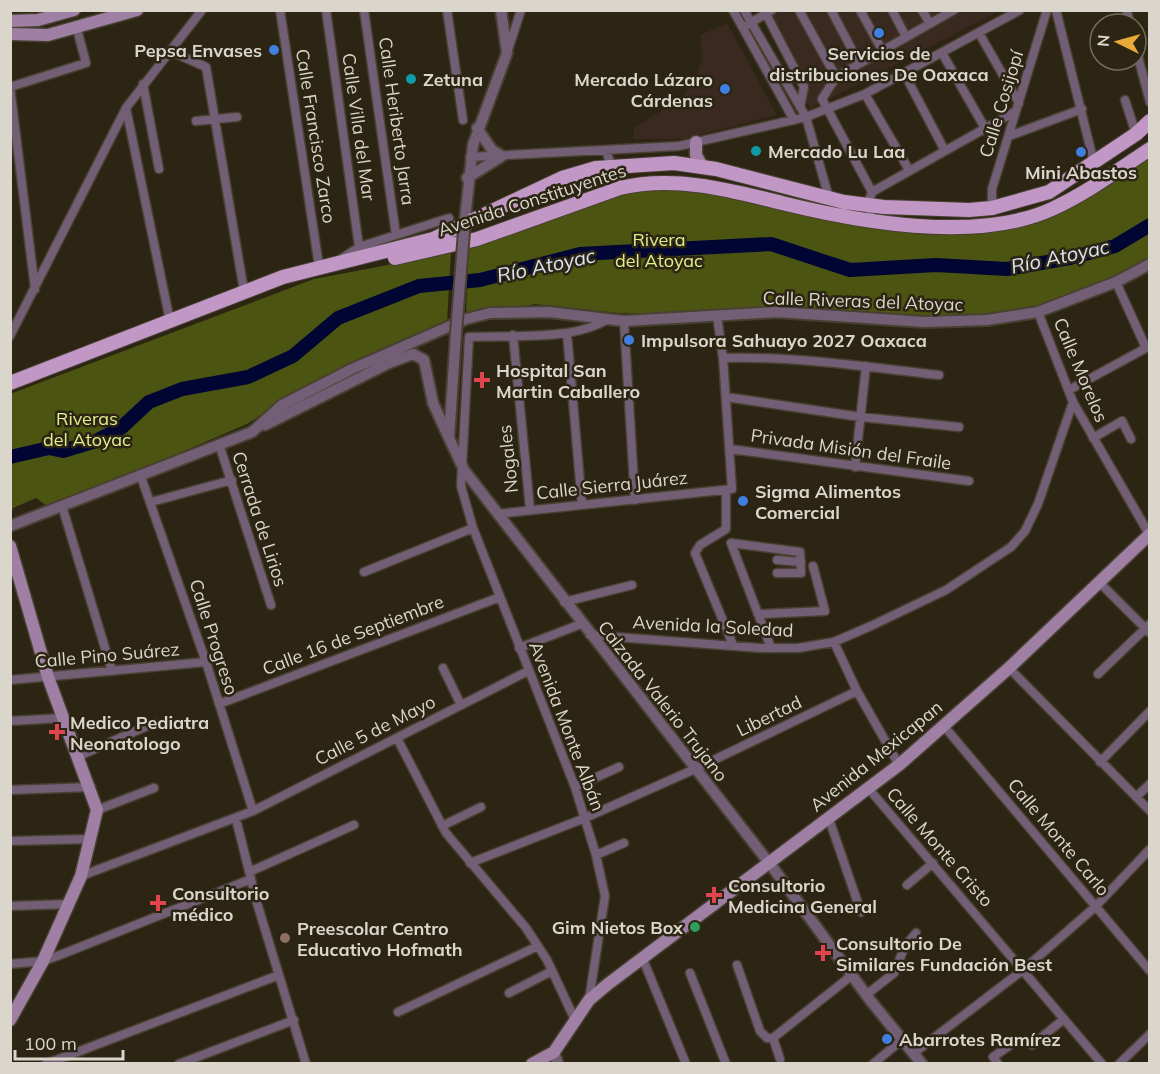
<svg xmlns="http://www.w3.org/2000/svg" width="1160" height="1074" viewBox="0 0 1160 1074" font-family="Mulish,sans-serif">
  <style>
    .commercial { fill: #39291e }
    .park { fill: #4c5412 }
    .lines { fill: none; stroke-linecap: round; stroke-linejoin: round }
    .river { stroke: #000533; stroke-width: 14 }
    .minor-casing { stroke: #484131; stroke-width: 11 }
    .tertiary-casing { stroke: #484131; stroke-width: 14 }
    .secondary-casing { stroke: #484131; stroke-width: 15 }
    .primary-casing { stroke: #484131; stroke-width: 16 }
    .minor { stroke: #735f75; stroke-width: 8 }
    .tertiary { stroke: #735f75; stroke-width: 10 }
    .secondary { stroke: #9f7fa3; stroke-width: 12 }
    .primary { stroke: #c197c6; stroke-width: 14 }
    .tertiary-bridge-casing { stroke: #484131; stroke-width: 14; stroke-linecap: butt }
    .tertiary-bridge { stroke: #735f75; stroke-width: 10 }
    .shop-dot { fill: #3f7fe0; stroke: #2c2514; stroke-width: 2 }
    .culture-dot { fill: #0f9aa8; stroke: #2c2514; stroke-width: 2 }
    .health-dot { fill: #e0444e; stroke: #2c2514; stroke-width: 2 }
    .leisure-dot { fill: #2e9e5b; stroke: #2c2514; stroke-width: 2 }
    .education-dot { fill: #8d6e63; stroke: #2c2514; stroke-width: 2 }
    .labels { text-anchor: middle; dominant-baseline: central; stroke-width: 5; stroke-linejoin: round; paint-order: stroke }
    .poi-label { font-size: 18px; font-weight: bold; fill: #dad6cb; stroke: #2c2514; text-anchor: start }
    .street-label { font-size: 18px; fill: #dad6cb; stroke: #2c2514 }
    .park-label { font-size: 18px; fill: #dfef8c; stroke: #2c2514 }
    .water-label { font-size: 20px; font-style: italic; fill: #d9e4f4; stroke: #2c2514 }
  </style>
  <rect width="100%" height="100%" fill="#2c2514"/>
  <path class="commercial" d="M760 11H999L810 109Z
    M727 23 777 115 684 139H634V128L679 100 696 78 702 59 700 35Z"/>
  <path class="park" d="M1149 148V264L1038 312 950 322 820 313 716 316 619 313 535 304 466 319 468 246 620 188 726 189 829 215 966 227 1051 210Z
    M451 253 447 322 310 383 247 424 112 482 47 506 36 498 13 508 11 515 10 394 314 279Z"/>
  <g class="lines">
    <path class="river" d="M10 457 49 448 63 451 96 441 121 428 149 402 182 389 248 377 293 356 338 318 419 286 480 280 580 254 771 244 850 270 936 265 1007 269 1070 258 1115 246 1150 225"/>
    <defs>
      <path id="minor" d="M280 10 319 266
        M326 10 359 247
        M364 10 396 235
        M447 10 463 120
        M733 10 794 120
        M744 10 806 117 829 198
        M799 10 836 77
        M831 10 859 63
        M860 10 882 50
        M892 10 906 37
        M922 10 930 24
        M1056 10 1094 163
        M1127 12 1130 24
        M766 14 804 87 800 107
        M747 25 772 10
        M979 33 1019 103
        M1136 49 1150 102
        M508 50 521 10
        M170 51 206 67 244 291
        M942 53 985 128
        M904 73 945 151
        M143 84 159 169
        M10 87 35 289
        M10 87 86 63 77 29
        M865 94 909 170
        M1125 100 1136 134
        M126 108 170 321
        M196 121 237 117
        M1009 136 1082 109
        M606 151 620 188
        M470 157 679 146 806 117 865 94 1020 10
        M872 192 822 99 836 77 954 10
        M992 208V189L1047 10
        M871 222 869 201 872 192 1016 111
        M341 259 359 247 449 218
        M1038 312 1073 402 1149 534
        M624 321 635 500
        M567 333 582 505
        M513 335 530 509
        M10 336 126 108 202 10
        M723 358C796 356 866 367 939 375
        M1069 390 1146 348 1116 282
        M726 397 861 417 959 427
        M1093 438 1122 421 1131 439
        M219 444 271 605
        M730 449 969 481
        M855 467 866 366
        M140 474 206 662 253 811
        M726 490V529L700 545 695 553 733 645
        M151 502 232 480
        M62 506 112 671
        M497 514 732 489 723 358 717 316
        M777 560 801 562
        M364 572 473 528
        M1099 582 1150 633
        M564 602 632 585
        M760 614 825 611 813 566
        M590 635 760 648H798L834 642 873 625 946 590 1011 547 1025 531 1038 504 1073 402
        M834 642 857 691 899 765
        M519 648 581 624
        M771 648 731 543 800 552 801 573H777
        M443 668 461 705
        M1009 668 1150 811
        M1098 674 1150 624
        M10 680 206 662
        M219 704 500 597
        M10 721 63 718
        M943 725 1150 971
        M397 738 446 833 526 928 547 960 576 1022
        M79 756 154 723
        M1100 762 1150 711
        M575 787 619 767
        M869 789 1102 1064
        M10 790 91 787
        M1136 797 1150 784
        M97 810 154 788
        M236 819 257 903 306 1064
        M829 819 861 912
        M442 826 481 807
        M10 841 91 839
        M596 855 624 843
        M470 863 585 818 695 769 857 691
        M249 872 354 825
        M81 876 253 811 528 671
        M907 885 933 863
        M10 906 69 904
        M642 957 686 1064
        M10 964 43 961 60 955 251 879
        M737 965 760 1031 767 1038H773
        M690 973 726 1064
        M509 993 552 971
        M866 995 894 973 905 946 916 933
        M589 1000 605 896 596 855 575 787 473 528 461 486 469 337C509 335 574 341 608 319
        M398 1012 538 946
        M773 1038 851 976
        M773 1038 780 1059
        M1032 1045 1064 1019
        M914 1053 1023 970 1095 907 1150 849
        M46 1064 279 975
        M179 1064 294 1020
        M873 1064 903 1039
        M998 1064 993 1057 1009 1046
        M1119 1064 1150 1034"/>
      <path id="tertiary" d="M477 128 492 150 502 156
        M467 178 502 156
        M465 219 473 145 507 53 501 10
        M456 333 449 438 464 470 773 868 870 1000 922 1064
        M265 425 389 363 413 354 424 360 433 403 448 436
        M10 526 252 432 282 405 352 369 466 319 490 313 549 312 624 321 777 312 925 322 987 320 1038 312 1116 282 1150 264
        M554 1052 558 1064"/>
      <path id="secondary" d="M10 21 38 20 74 10
        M10 34 48 35 137 10
        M696 142V155L702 166
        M10 546 48 677 97 810 81 876 43 961 10 1020
        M532 1064 554 1052 589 1000 608 984 899 765 1009 668 1150 534"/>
      <path id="primary" d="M395 258 477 239 620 188C674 175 730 190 782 203 859 222 978 243 1052 209 1087 193 1118 170 1150 149
        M10 383 283 277 433 239 562 178 596 168 674 163 716 169 844 202 884 207 969 210 992 208 1049 192 1136 134 1150 121"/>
    </defs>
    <use href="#minor" class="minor-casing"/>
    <use href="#tertiary" class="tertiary-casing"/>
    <use href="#secondary" class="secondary-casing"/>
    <use href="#primary" class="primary-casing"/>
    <use href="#minor" class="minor"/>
    <use href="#tertiary" class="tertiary"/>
    <use href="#secondary" class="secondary"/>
    <use href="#primary" class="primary"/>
    <defs>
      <path id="tertiary-bridge" d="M456 333 465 219"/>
    </defs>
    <use href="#tertiary-bridge" class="tertiary-bridge-casing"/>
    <use href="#tertiary-bridge" class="tertiary-bridge"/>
  </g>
  <g class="shop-dot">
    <circle cx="879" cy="33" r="6"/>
    <circle cx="274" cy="50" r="6"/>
    <circle cx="725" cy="89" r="6"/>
    <circle cx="1081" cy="152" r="6"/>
    <circle cx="629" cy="340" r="6"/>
    <circle cx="743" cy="501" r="6"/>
    <circle cx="887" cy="1039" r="6"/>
  </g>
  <g class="culture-dot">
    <circle cx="411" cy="79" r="6"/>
    <circle cx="756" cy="151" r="6"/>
  </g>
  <g class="health-dot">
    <path d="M479 371h6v6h6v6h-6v6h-6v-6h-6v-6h6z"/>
    <path d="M54 723h6v6h6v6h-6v6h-6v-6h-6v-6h6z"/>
    <path d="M711 886h6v6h6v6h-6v6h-6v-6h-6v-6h6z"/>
    <path d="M155 894h6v6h6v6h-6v6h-6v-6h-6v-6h6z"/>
    <path d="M820 944h6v6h6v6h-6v6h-6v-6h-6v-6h6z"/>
  </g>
  <circle class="leisure-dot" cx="695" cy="927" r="6"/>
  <circle class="education-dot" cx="285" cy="938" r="6"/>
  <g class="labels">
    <g class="poi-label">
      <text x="262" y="50" text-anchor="end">Pepsa Envases</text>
      <text x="879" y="53" text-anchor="middle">Servicios de<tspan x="879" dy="21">distribuciones De Oaxaca</tspan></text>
      <text x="423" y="79">Zetuna</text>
      <text x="713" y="79" text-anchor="end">Mercado Lázaro<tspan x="713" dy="21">Cárdenas</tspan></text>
      <text x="768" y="151">Mercado Lu Laa</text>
      <text x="1081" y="172" text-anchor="middle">Mini Abastos</text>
      <text x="641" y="340">Impulsora Sahuayo 2027 Oaxaca</text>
      <text x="496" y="370">Hospital San<tspan x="496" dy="21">Martin Caballero</tspan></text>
      <text x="755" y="491">Sigma Alimentos<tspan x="755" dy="21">Comercial</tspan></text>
      <text x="70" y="722">Medico Pediatra<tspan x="70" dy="21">Neonatologo</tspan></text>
      <text x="728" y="885">Consultorio<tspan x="728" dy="21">Medicina General</tspan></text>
      <text x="172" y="893">Consultorio<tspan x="172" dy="21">médico</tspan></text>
      <text x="683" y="927" text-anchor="end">Gim Nietos Box</text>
      <text x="297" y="928">Preescolar Centro<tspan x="297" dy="21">Educativo Hofmath</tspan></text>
      <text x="836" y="943">Consultorio De<tspan x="836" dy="21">Similares Fundación Best</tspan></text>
      <text x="899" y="1039">Abarrotes Ramírez</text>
    </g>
    <g class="street-label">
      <text transform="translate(1001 104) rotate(-73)">Calle Cosijopí</text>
      <text transform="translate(397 121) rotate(82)">Calle Heriberto Jarra</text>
      <text transform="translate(359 127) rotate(82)">Calle Villa del Mar</text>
      <text transform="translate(316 136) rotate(81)">Calle Francisco Zarco</text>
      <text transform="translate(532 200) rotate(-18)">Avenida Constituyentes</text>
      <text transform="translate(863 301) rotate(2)">Calle Riveras del Atoyac</text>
      <text transform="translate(1081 370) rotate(67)">Calle Morelos</text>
      <text transform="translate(851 449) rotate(8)">Privada Misión del Fraile</text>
      <text transform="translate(508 459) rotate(-96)">Nogales</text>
      <text transform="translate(612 485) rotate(-6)">Calle Sierra Juárez</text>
      <text transform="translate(260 519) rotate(72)">Cerrada de Lirios</text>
      <text transform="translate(713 626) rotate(3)">Avenida la Soledad</text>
      <text transform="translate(353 635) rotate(-21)">Calle 16 de Septiembre</text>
      <text transform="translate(214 637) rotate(72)">Calle Progreso</text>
      <text transform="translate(107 655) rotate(-5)">Calle Pino Suárez</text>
      <text transform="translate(663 701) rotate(52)">Calzada Valerio Trujano</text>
      <text transform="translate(769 716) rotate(-26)">Libertad</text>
      <text transform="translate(567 726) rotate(69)">Avenida Monte Albán</text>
      <text transform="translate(375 730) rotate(-27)">Calle 5 de Mayo</text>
      <text transform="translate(876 756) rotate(-39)">Avenida Mexicapan</text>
      <text transform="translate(1059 837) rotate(50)">Calle Monte Carlo</text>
      <text transform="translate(940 847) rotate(49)">Calle Monte Cristo</text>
    </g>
    <g class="park-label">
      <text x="659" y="239">Rivera<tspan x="659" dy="21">del Atoyac</tspan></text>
      <text x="87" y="418">Riveras<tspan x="87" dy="21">del Atoyac</tspan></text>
    </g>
    <g class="water-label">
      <text transform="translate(1060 256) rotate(-12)">Río Atoyac</text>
      <text transform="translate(546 265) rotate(-12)">Río Atoyac</text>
    </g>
  </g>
  <rect width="1160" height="1074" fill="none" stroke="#dad6cb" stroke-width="24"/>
  <g transform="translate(1118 42) rotate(275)"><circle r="28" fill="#2c2514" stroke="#726c5d" stroke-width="1.5"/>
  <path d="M0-4.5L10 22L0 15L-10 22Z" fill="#e8ab37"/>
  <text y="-9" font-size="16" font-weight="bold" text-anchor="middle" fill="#dad6cb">N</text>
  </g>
  <path d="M15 1050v9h108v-9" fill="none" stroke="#dad6cb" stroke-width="3"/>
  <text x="24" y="1050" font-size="18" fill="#dad6cb" stroke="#2c2514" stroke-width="4.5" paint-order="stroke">100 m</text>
</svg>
